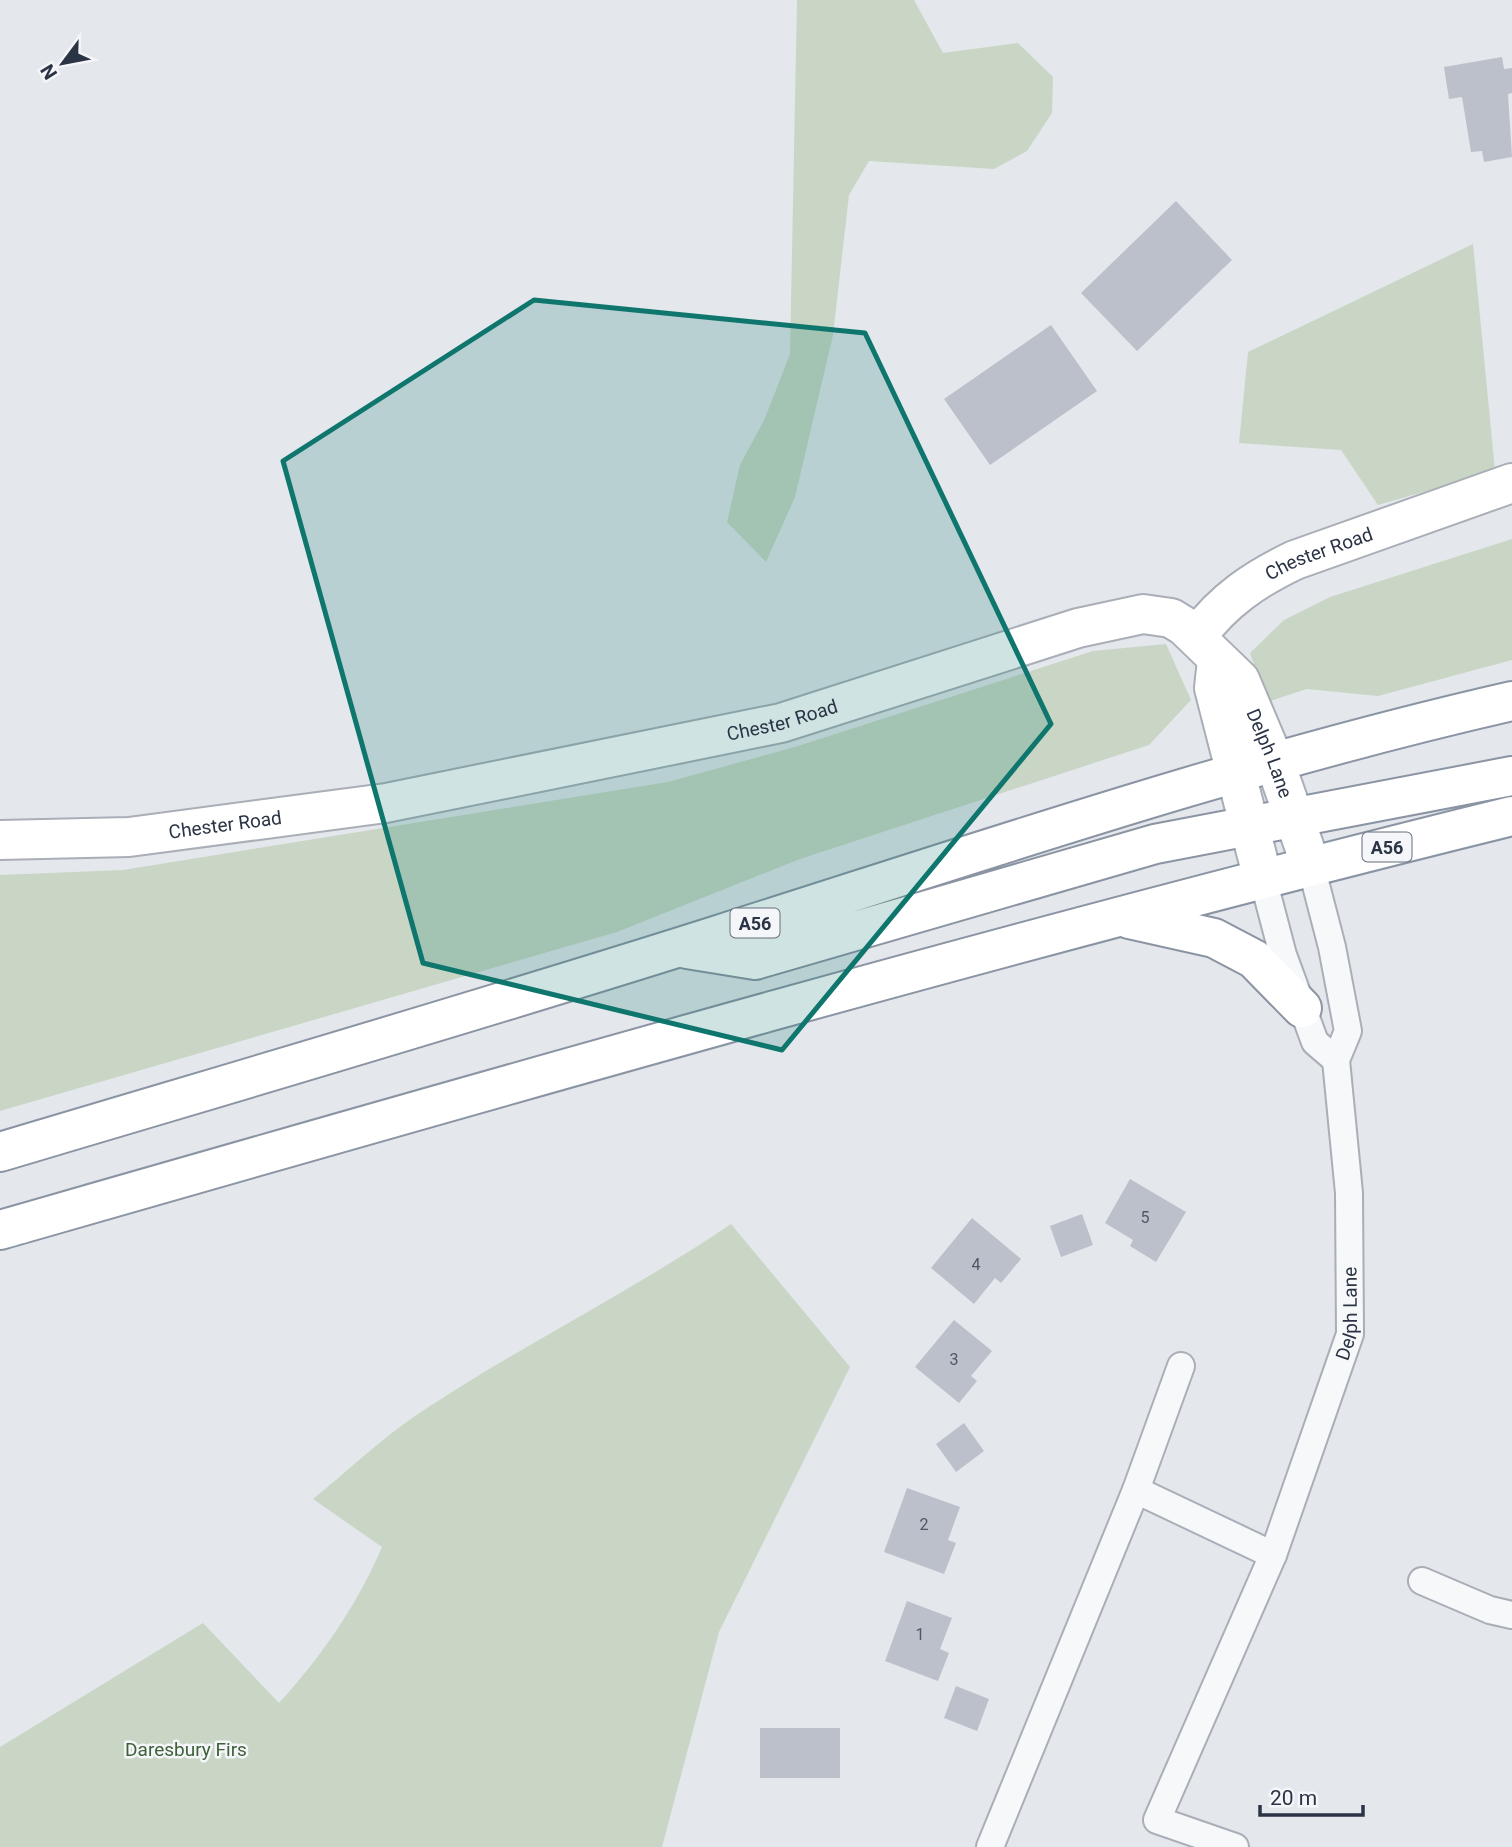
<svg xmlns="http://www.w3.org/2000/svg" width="1512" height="1847" viewBox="0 0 1512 1847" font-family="Roboto,sans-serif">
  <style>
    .green { fill: #c9d6c5 }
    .building { fill: #bbc0ca }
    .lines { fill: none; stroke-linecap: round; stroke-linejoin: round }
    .street-casing { stroke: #a9aeb7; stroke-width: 30 }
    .secondary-casing { stroke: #a9aeb7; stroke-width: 42 }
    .highway-casing { stroke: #8b94a3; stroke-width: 42 }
    .street { stroke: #f7f8fa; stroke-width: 26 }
    .secondary { stroke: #fff; stroke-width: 38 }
    .highway { stroke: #fff; stroke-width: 38 }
    .marked { fill: #0f766e; fill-opacity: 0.2; stroke: #0f766e; stroke-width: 5; stroke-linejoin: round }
    .labels { text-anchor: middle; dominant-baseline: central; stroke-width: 5; stroke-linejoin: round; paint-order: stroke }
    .number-label { font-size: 16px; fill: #4f5766 }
    .shield { fill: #f4f6f9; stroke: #676e7b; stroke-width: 2 }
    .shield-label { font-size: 18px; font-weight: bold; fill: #2b3445 }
    .street-label { font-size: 19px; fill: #2b3445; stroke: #f4f6f9 }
    .park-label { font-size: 19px; fill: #3f6138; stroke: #f4f6f9 }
  </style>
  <rect width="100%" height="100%" fill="#e4e7ec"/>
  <path class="green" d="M797 0H914L943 53 1018 43 1053 77 1052 113 1027 151 994 169 869 161 849 195 833 335 795 497 766 562 727 522 740 465 765 418 790 354Z
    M1473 244 1495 471 1378 505 1341 450 1239 443 1248 352Z
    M1512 539V660L1378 696 1307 689 1267 702 1250 653 1284 620 1330 597Z
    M1166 644 1191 700 1149 745 800 859 617 932 0 1111V875L123 870 668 782 798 746 1093 651Z
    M731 1224 850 1367 719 1632 662 1847H0V1747L203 1623 279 1703C322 1656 357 1605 382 1547L313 1499C349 1470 383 1437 421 1412 522 1345 631 1292 731 1224Z"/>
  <path class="building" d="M1502 57 1504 69 1512 68V93L1508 94 1512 157 1484 162 1482 151 1471 152 1462 97 1449 99 1444 67Z
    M1176 201 1232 260 1137 351 1081 293Z
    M1051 325 1097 391 990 465 944 399Z
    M1130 1179 1186 1212 1156 1262 1130 1246 1133 1240 1105 1223Z
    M1082 1214 1093 1245 1061 1257 1050 1226Z
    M972 1218 1021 1259 1001 1283 995 1278 974 1304 931 1268Z
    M954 1320 992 1351 971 1376 977 1381 959 1403 915 1367Z
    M964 1423 984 1451 956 1472 936 1444Z
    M907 1488 960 1507 948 1540 956 1543 944 1574 884 1552Z
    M907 1601 952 1618 940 1649 949 1653 938 1681 885 1661Z
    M956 1686 989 1699 977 1731 944 1718Z
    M760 1728H840V1778H760Z"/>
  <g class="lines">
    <defs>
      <g id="street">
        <path d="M1263 879 1283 955 1315 1042 1336 1060"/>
        <path d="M1136 1490 1273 1555"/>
        <path d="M1422 1581 1490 1610 1512 1615"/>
        <path d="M990 1847 1136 1490 1181 1366"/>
        <path id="s1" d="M1235 1847 1157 1820 1273 1555 1350 1334 1349 1193 1336 1060 1348 1031 1332 947 1311 866"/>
      </g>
      <g id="secondary">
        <path id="s2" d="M1197 636C1224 600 1255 579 1295 560L1512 483"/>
        <path d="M1217 660 1214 688 1263 879"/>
        <path id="s3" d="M0 840 129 837 386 803 781 723 1078 628 1143 614 1171 618 1184 626 1240 680 1275 763 1311 866"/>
      </g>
      <path id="highway" d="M1129 919 1214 938 1254 959 1302 1008
        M687 949 755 960 1155 844 1512 776
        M0 1152C241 1080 482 1010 721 934 983 851 1244 762 1512 701
        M0 1230C502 1086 1005 941 1512 816"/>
    </defs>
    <use href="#street" class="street-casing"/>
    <use href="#secondary" class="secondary-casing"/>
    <use href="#highway" class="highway-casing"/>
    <use href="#street" class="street"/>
    <use href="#secondary" class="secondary"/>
    <use href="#highway" class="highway"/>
  </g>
  <path class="marked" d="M534 300 865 333 1051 724 782 1050 423 963 283 461Z"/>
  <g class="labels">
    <g class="number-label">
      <text x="1145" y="1217">5</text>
      <text x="976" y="1264">4</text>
      <text x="954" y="1359">3</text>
      <text x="924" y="1524">2</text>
      <text x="920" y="1634">1</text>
    </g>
    <g class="shield">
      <rect x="1362.5" y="832.5" width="49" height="29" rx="5"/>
      <rect x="730.5" y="908.5" width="49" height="29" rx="5"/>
    </g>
    <g class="shield-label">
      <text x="1387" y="847">A56</text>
      <text x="755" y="923">A56</text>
    </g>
    <g class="street-label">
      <text stroke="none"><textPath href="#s2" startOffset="150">Chester Road</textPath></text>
      <text stroke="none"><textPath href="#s3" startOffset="793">Chester Road</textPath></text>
      <text stroke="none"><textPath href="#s3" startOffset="1370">Delph Lane</textPath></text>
      <text stroke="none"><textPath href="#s3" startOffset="226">Chester Road</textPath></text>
      <text stroke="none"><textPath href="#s1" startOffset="626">Delph Lane</textPath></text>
    </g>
    <g class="park-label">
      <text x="186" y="1749">Daresbury Firs</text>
    </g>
  </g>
  <g transform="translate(63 63) rotate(238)" stroke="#f4f6f9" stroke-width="5" paint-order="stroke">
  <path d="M0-5L12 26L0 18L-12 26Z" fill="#2b3445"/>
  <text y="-10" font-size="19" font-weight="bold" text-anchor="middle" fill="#2b3445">N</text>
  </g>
  <path d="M1260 1805v10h103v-10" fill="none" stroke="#2b3445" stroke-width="3.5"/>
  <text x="1270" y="1805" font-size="21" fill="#2b3445" stroke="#f4f6f9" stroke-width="5" paint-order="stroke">20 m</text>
</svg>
